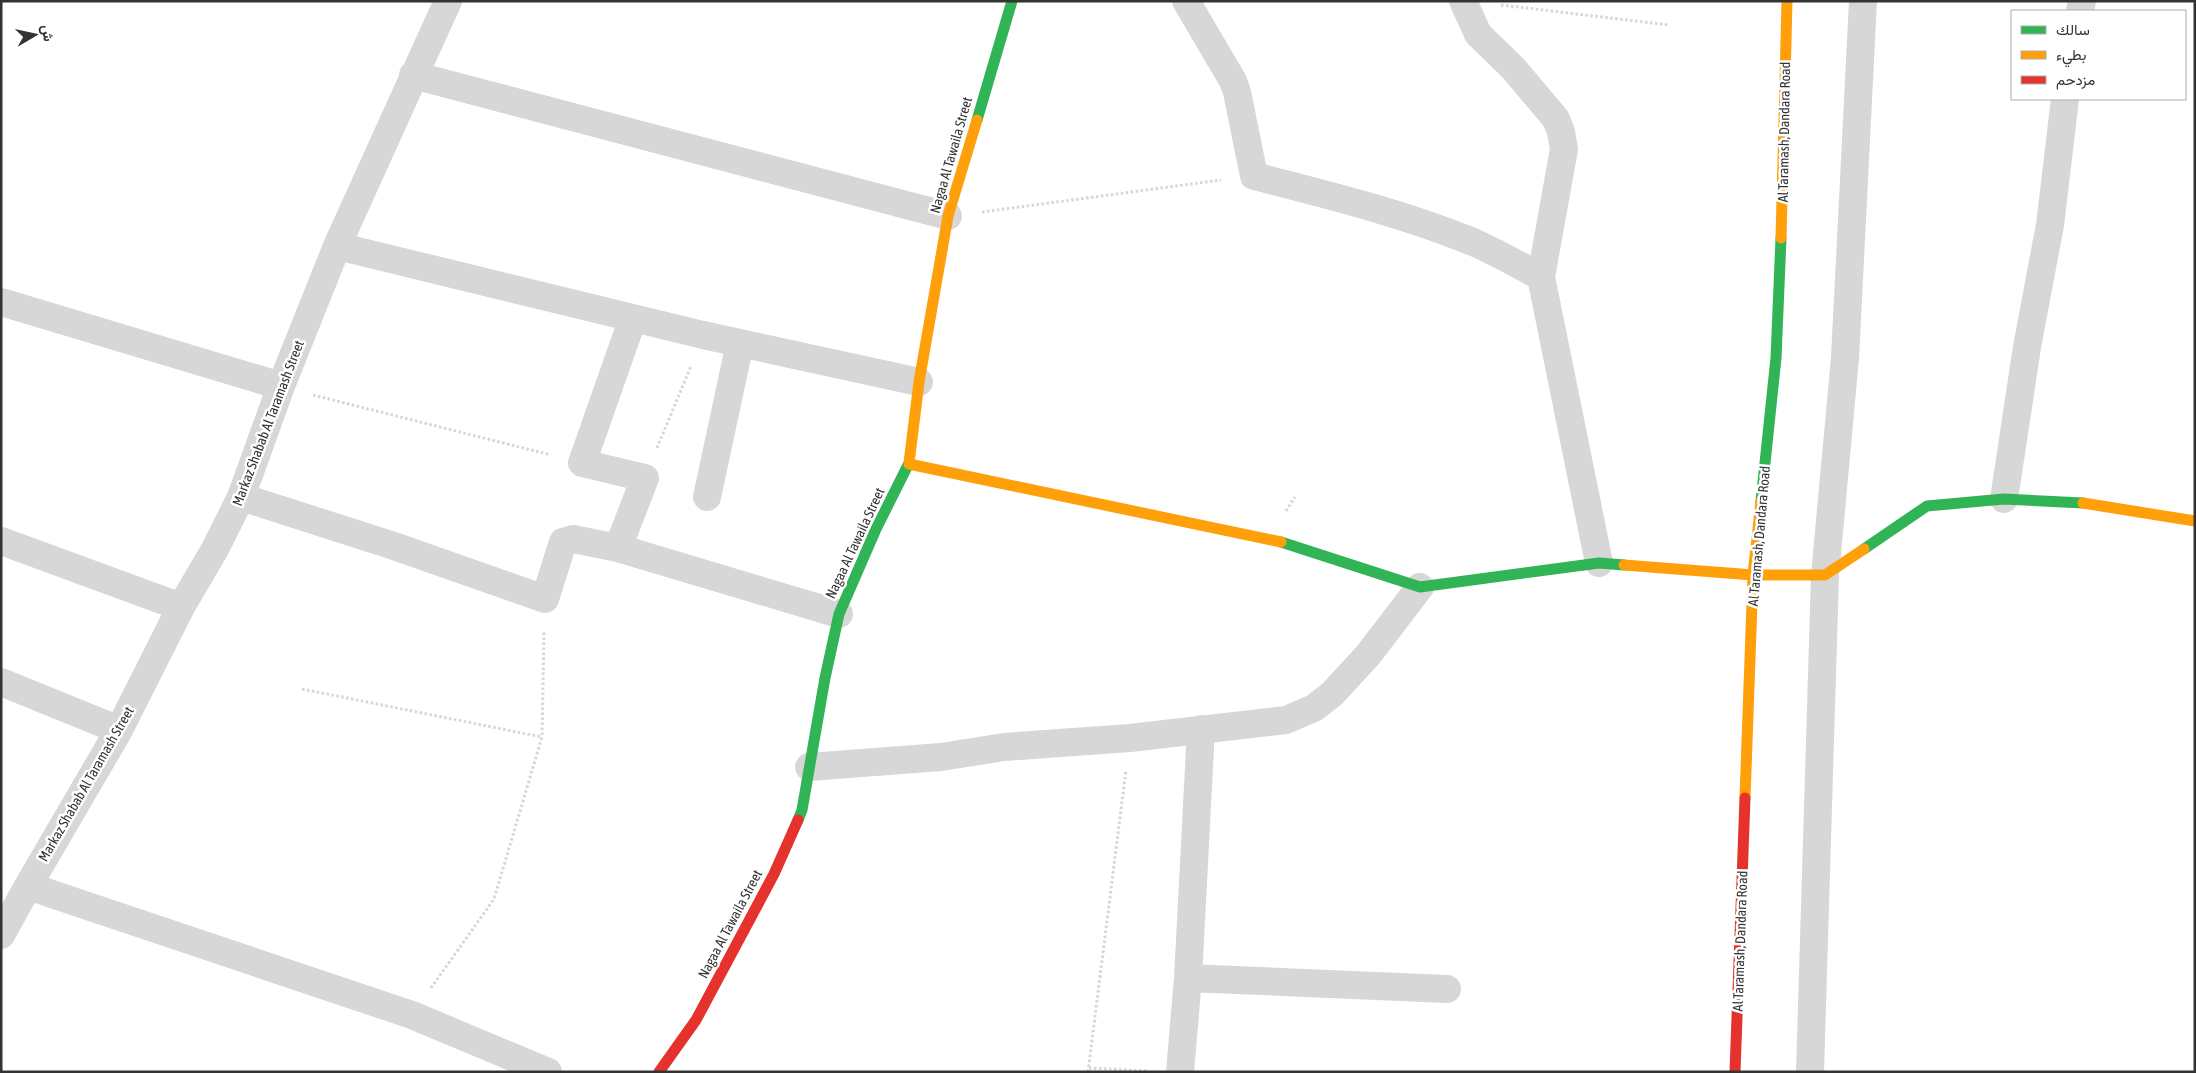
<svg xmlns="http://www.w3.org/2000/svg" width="2196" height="1073" viewBox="0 0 2196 1073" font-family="'Asap Condensed',Vazirmatn,sans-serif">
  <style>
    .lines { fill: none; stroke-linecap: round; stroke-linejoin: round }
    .path { stroke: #d6d6d6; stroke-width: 3; stroke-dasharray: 2.5 2.5; stroke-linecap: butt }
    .street { stroke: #d7d7d7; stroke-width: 28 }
    .fast { stroke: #30b455; stroke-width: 11 }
    .slow { stroke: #ff9f0a; stroke-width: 11 }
    .jam { stroke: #e5322d; stroke-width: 11 }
    .labels { text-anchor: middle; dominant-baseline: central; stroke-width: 5; stroke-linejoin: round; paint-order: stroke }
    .street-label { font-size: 14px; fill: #333; stroke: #fff }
  </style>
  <rect width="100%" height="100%" fill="#fff"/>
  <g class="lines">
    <path class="path" d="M1501 5 1669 25
      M982 212 1221 180
      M313 395 551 455
      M657 448 691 366
      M1286 511 1295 497
      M302 689 542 737
      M431 988 494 899 542 737 544 632
      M1089 1068 1148 1071
      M1088 1072 1126 770"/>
    <path class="street" d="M1186 1 1233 81 1237 92 1254 176C1328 195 1402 213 1473 242 1496 252 1519 265 1541 277
      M1463 1 1478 34 1513 68 1556 119 1561 132 1564 149 1541 277 1599 563
      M2080 11 2082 1
      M413 75 948 216
      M337 246 703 335 919 382
      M1 302 281 386
      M241 497 394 546 545 599 563 542 573 539 618 548 645 478 582 463 633 318
      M707 497 740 343
      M2004 499 2027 347 2050 225 2065 99
      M1 541 181 607
      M618 548 839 614
      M1 682 119 730
      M809 767 941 757 1004 747 1130 738 1286 720 1314 708 1332 694 1368 655 1420 587
      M28 886 412 1015 548 1072
      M1 935 28 886 119 730 181 607 215 549 241 497 281 386 337 246 448 1
      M1188 978 1447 989
      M1180 1072 1188 978 1201 729
      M1810 1072 1825 575 1845 358 1863 1"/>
    <path class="fast" d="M977 120 1012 1
      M1761 501 1776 358 1781 238
      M1281 542 1420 587 1599 563 1624 565
      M1864 549 1927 506 2004 499 2083 503
      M798 820 802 810 825 678 839 614 876 529 909 463"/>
    <path class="slow" d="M1781 238 1787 1
      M909 463 919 382 948 216 977 120
      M909 464 1281 542
      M2083 503 2195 521
      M1624 565 1753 575H1825L1864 549
      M1745 798 1753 575 1761 501"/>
    <path class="jam" d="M659 1072 696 1020 774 874 798 820
      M1735 1072 1745 798"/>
  </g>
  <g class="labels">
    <g class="street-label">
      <text transform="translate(1784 132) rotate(-89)">Al Taramash, Dandara Road</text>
      <text transform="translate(951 155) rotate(-74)">Nagaa Al Tawaila Street</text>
      <text transform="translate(268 423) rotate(-69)">Markaz Shabab Al Taramash Street</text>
      <text transform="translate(1759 536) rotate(-85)">Al Taramash, Dandara Road</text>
      <text transform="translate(855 543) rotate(-65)">Nagaa Al Tawaila Street</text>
      <text transform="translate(86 784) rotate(-60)">Markaz Shabab Al Taramash Street</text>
      <text transform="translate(730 924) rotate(-62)">Nagaa Al Tawaila Street</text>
      <text transform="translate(1740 941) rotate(-88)">Al Taramash, Dandara Road</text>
    </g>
  </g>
  <rect width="2196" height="1073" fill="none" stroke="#333333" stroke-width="5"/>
  <rect x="2011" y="10" width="175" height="90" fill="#ffffff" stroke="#adadad"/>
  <rect x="2021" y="26" width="25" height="8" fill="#30b455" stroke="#adadad"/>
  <text x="2056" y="35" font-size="15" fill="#333333">سالك</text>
  <rect x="2021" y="51" width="25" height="8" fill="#ff9f0a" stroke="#adadad"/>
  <text x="2056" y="60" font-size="15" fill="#333333">بطيء</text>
  <rect x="2021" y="76" width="25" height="8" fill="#e5322d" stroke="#adadad"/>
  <text x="2056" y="85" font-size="15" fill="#333333">مزدحم</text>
  <g transform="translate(35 35) rotate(81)" stroke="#ffffff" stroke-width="4" paint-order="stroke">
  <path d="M0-4L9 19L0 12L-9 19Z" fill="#333333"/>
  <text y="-8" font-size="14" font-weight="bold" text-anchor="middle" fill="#333333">ش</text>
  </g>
</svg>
